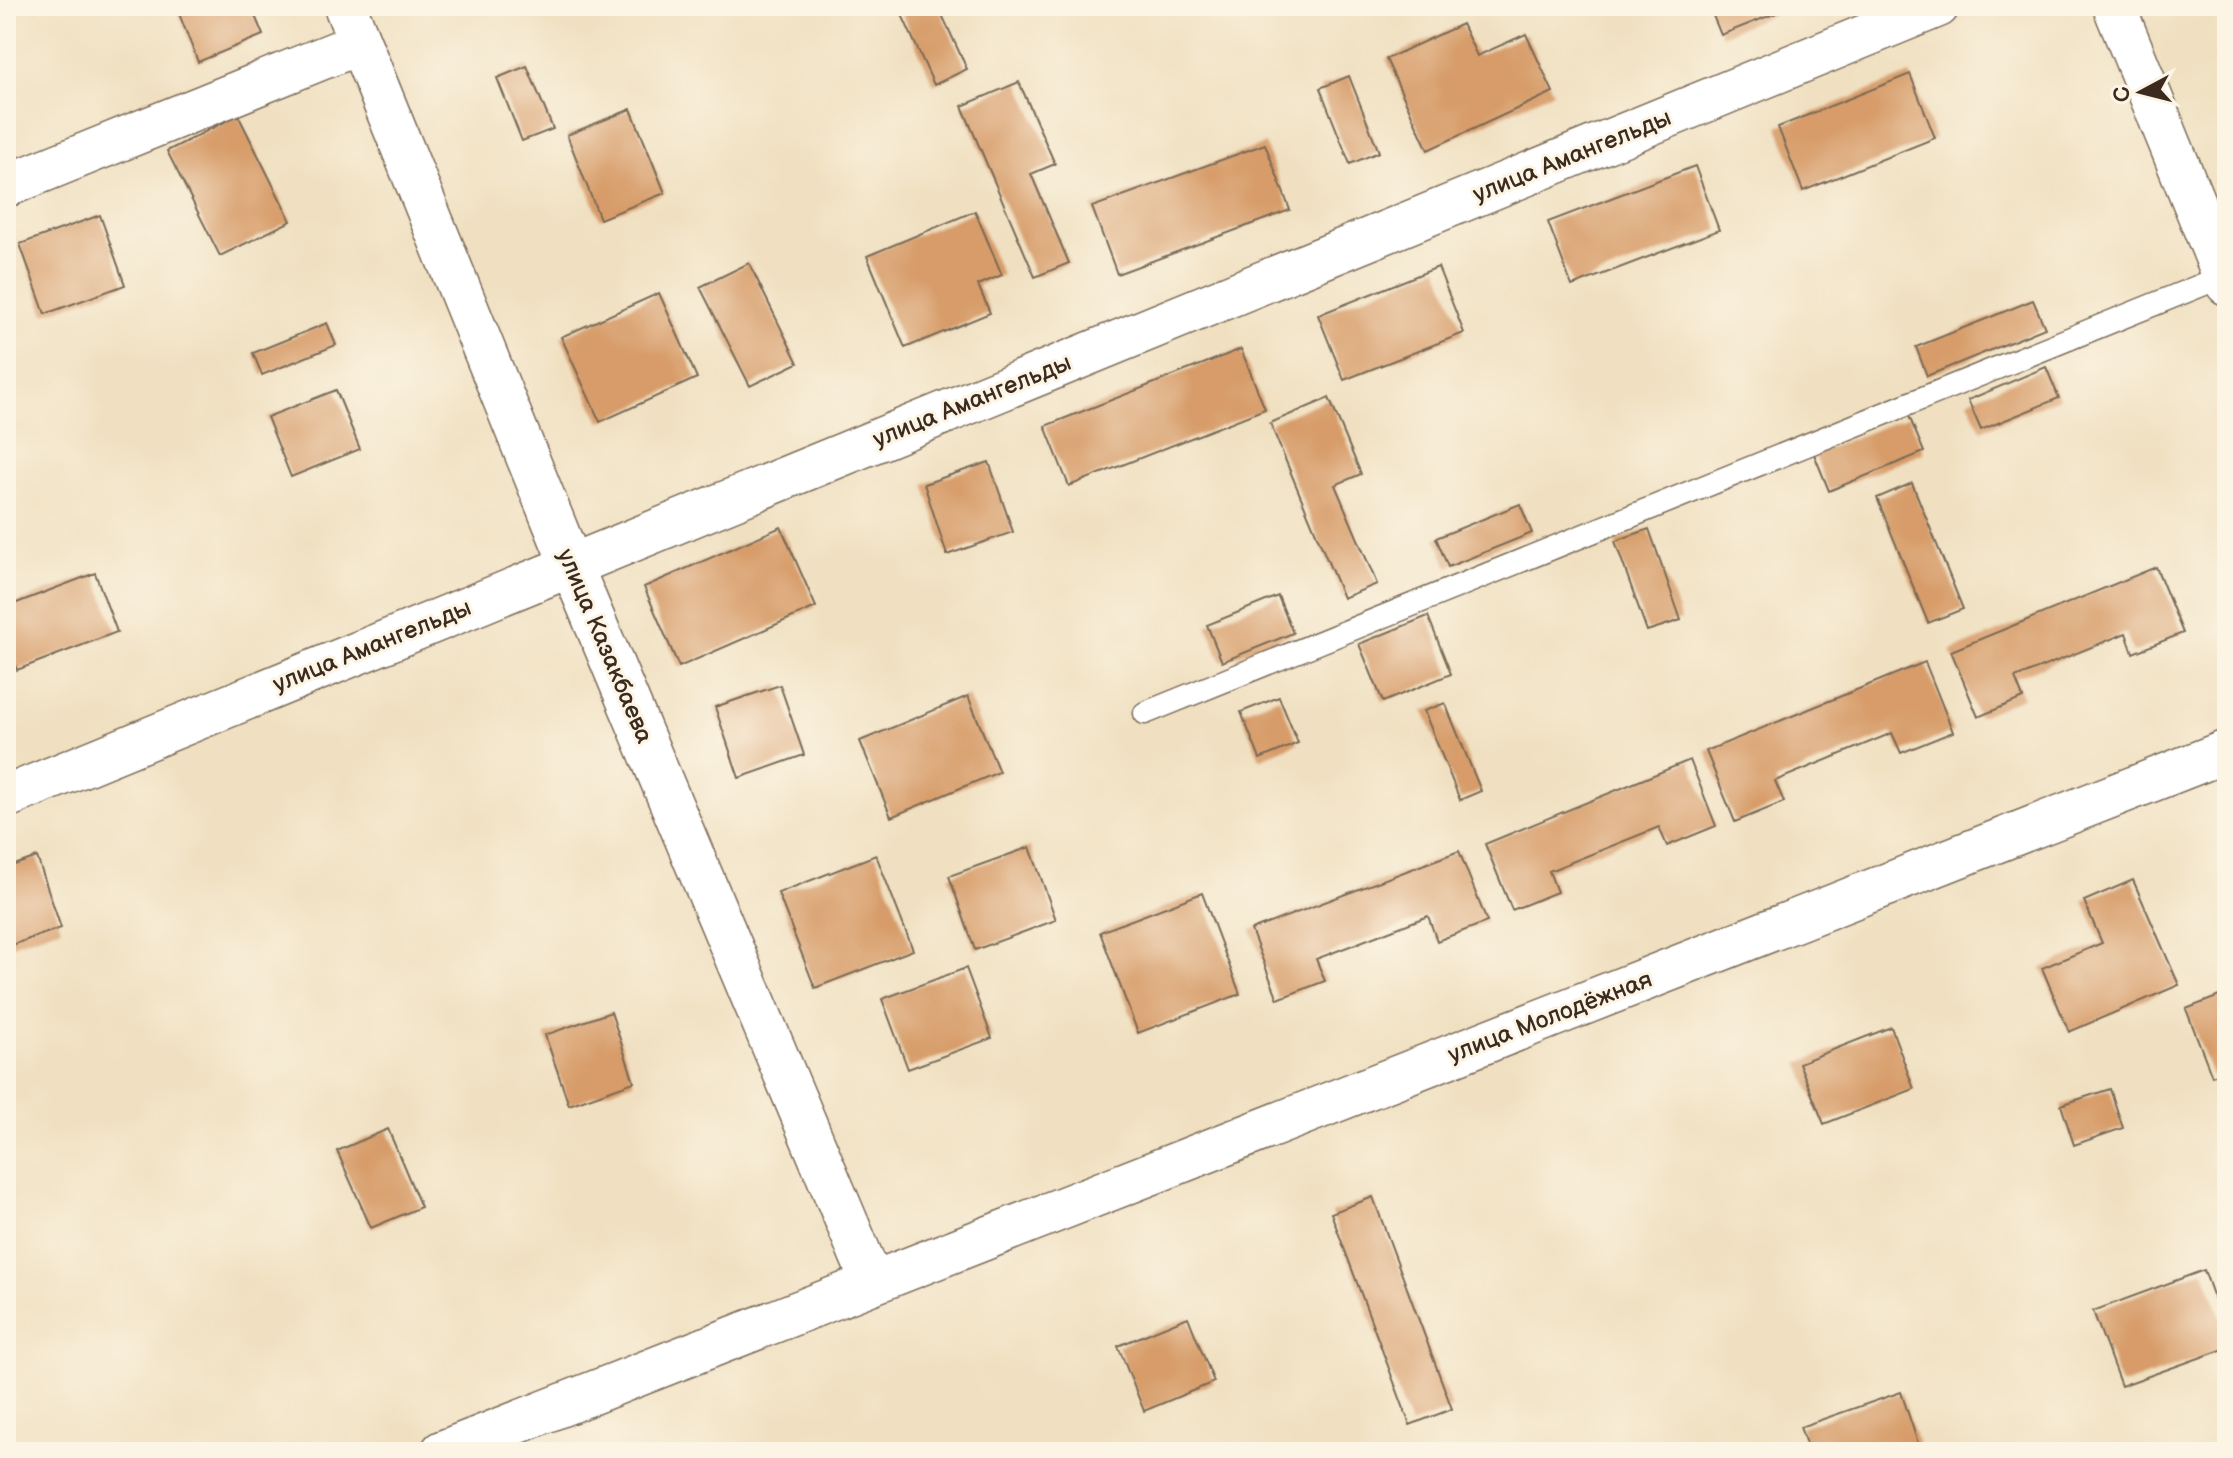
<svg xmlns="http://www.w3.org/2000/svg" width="2233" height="1458" viewBox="0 0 2233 1458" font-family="'Balsamiq Sans',sans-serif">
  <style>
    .building { fill: #d79c69 }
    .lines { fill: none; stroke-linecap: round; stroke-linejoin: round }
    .lane-casing { stroke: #7a6a57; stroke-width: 25 }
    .street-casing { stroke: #7a6a57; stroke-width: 45 }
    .lane { stroke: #fff; stroke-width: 22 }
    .street { stroke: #fff; stroke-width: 42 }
    .labels { text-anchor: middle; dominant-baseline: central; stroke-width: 6; stroke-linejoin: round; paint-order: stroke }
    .street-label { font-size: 24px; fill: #3b2a1e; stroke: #fcf5e5 }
  </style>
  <rect width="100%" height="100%" fill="#fcf5e5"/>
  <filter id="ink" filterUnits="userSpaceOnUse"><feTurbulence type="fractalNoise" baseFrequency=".0125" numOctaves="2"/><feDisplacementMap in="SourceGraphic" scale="16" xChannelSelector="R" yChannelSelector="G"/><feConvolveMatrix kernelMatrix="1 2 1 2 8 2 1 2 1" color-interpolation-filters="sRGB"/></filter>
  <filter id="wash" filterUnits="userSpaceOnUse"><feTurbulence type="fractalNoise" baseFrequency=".006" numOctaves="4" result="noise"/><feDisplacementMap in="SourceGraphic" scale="32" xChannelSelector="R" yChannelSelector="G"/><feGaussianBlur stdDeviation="1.8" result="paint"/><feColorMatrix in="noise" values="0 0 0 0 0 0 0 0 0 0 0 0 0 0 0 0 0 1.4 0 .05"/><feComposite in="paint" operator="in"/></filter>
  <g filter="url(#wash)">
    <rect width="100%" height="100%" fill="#f0e0c1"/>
    <g id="blocks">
      <path class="building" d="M176 6H251L263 35 198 62Z
        M898 6H938L967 69 934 85Z
        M1288 6H1312L1291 15Z
        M1709 6H1794L1721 35Z
        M1462 24 1477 56 1526 34 1553 92 1428 150 1386 59Z
        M527 66 553 129 522 141 497 78Z
        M1910 74 1935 138 1803 191 1778 127Z
        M1349 76 1379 152 1350 164 1320 88Z
        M1019 82 1055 164 1031 174 1069 263 1035 277 962 106Z
        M631 109 665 193 600 219 567 135Z
        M238 115 291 221 220 256 167 151Z
        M1265 144 1290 210 1117 274 1092 207Z
        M1695 166 1719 230 1572 286 1548 222Z
        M975 211 1002 275 978 285 990 313 905 348 867 256Z
        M100 215 125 285 45 314 20 244Z
        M749 263 798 363 750 386 700 287Z
        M1438 267 1464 333 1344 380 1318 315Z
        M659 293 697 378 600 422 561 337Z
        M2033 300 2045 328 1927 376 1916 347Z
        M6 302 15 325 6 329Z
        M327 323 336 345 262 375 253 353Z
        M1241 349 1265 409 1069 486 1045 426Z
        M2046 367 2059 398 1981 430 1968 400Z
        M336 390 360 449 291 477 267 417Z
        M1329 398 1361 474 1335 485 1377 584 1343 598 1270 423Z
        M1909 416 1924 452 1829 491 1814 454Z
        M989 462 1013 532 947 555 924 484Z
        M1912 483 1963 609 1928 623 1877 498Z
        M1520 504 1532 533 1448 567 1436 538Z
        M781 527 816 607 679 667 644 587Z
        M1649 529 1681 620 1647 631 1615 541Z
        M2156 567 2183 633 2133 653 2126 633 2015 678 2023 698 1978 717 1951 651Z
        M95 573 117 632 17 670 6 641V607Z
        M1278 596 1293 633 1222 662 1207 625Z
        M1428 616 1451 674 1383 702 1359 644Z
        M1925 662 1953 732 1901 753 1892 733 1775 781 1784 802 1735 822 1706 751Z
        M780 685 804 755 739 778 715 707Z
        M968 696 999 772 891 817 860 741Z
        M1279 697 1298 743 1260 759 1241 712Z
        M1445 703 1481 791 1460 800 1424 711Z
        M1690 760 1716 826 1667 846 1659 827 1549 871 1557 892 1512 910 1485 844Z
        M1030 847 1056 920 975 950 949 876Z
        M1459 851 1487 922 1437 941 1428 916 1316 959 1325 981 1278 999 1251 930Z
        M876 855 913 950 815 988 778 893Z
        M37 857 61 928 6 947V868Z
        M2133 880 2179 985 2069 1032 2042 968 2102 943 2084 901Z
        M1202 893 1240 994 1138 1033 1100 932Z
        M966 968 992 1038 908 1069 882 999Z
        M2227 993V1070L2212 1076 2186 1009Z
        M611 1012 634 1082 569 1105 545 1035Z
        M1891 1027 1914 1089 1824 1124 1799 1063Z
        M2110 1089 2123 1128 2074 1145 2061 1105Z
        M388 1129 421 1207 371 1228 337 1151Z
        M1373 1197 1452 1409 1410 1425 1331 1213Z
        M2204 1270 2227 1334V1348L2121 1386 2093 1311Z
        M1188 1317 1214 1382 1144 1411 1118 1346Z
        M1901 1392 1921 1452H1809L1800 1427Z"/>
    </g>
  </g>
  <g filter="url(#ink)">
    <use href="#blocks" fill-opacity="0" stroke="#7a6a57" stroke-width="2"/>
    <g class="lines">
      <defs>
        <path id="lane" d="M1145 713 2224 276"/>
        <path id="street" d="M345 6 571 565 872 1282
          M2114 6 2227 284
          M6 186 360 43
          M6 797 1938 6
          M442 1452 2227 751"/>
      </defs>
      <use href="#lane" class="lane-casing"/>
      <use href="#street" class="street-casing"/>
      <use href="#lane" class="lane"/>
      <use href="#street" class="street"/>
    </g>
  </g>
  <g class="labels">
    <g class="street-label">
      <text transform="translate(1572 156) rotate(-22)">улица Амангельды</text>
      <text transform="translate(972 401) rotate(-22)">улица Амангельды</text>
      <text transform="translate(372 646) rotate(-22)">улица Амангельды</text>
      <text transform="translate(605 646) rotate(67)">улица Казакбаева</text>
      <text transform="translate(1550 1017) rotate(-21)">улица Молодёжная</text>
    </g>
  </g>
  <rect width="2233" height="1458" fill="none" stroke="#fcf5e5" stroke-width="32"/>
  <g transform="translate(2141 92) rotate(263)" stroke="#fcf5e5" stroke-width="6" paint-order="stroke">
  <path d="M0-6L14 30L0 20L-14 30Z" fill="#3b2a1e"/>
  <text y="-12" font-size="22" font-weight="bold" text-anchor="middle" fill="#3b2a1e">С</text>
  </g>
</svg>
